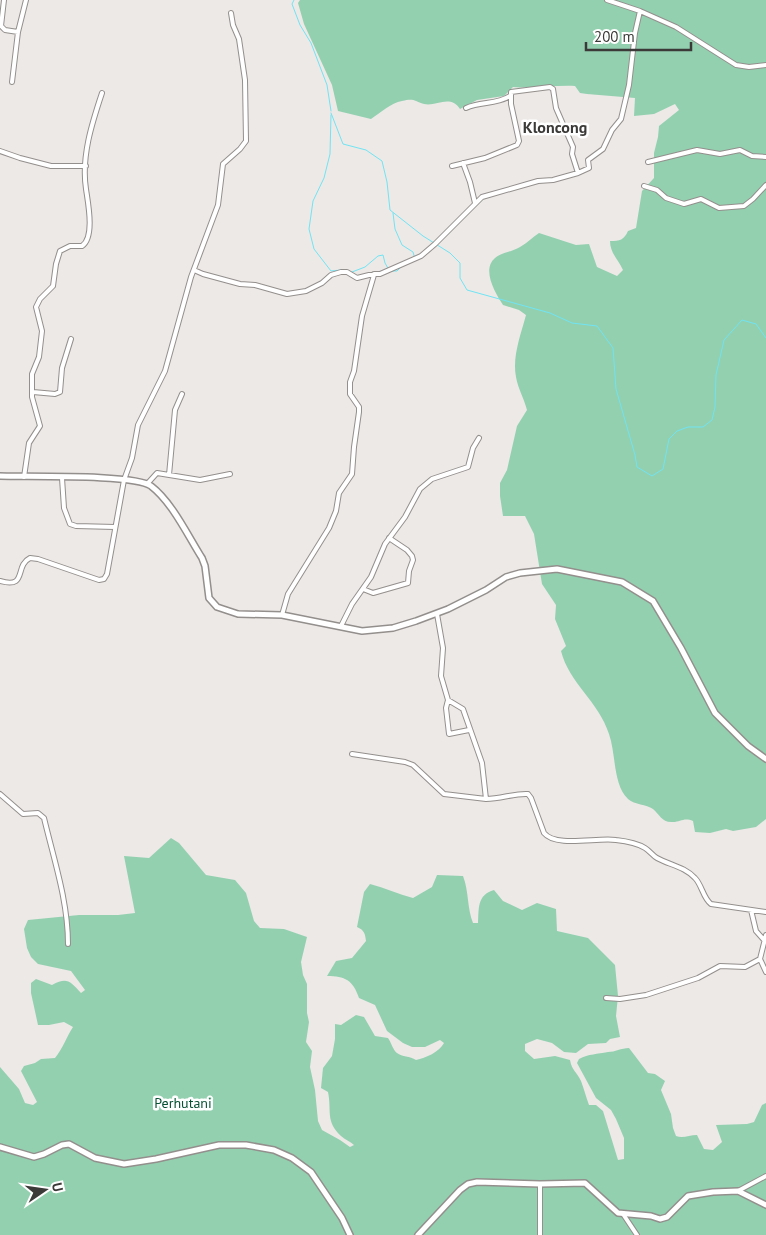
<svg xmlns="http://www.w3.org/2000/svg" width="766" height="1235" viewBox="0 0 766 1235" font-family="'PT Sans',sans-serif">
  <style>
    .green { fill: #93d0b0 }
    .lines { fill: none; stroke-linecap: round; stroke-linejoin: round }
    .stream { stroke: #70e4f3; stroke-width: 1 }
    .street-casing { stroke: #938f8d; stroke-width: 6 }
    .secondary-casing { stroke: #938f8d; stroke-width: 8 }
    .street { stroke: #fff; stroke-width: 4 }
    .secondary { stroke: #fff; stroke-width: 5 }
    .labels { text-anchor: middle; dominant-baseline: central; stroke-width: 5; stroke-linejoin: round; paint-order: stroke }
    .park-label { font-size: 14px; fill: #065034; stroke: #fff }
    .quarter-label { font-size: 16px; font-weight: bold; fill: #3c3a39; stroke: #fff }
  </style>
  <rect width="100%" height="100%" fill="#ede9e7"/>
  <path class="green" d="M300 0H766V819L756 827 733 831 726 829 710 833 695 832 693 821C683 817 680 823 671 822 662 822 659 814 653 809 646 804 635 805 628 799 613 785 616 754 609 734 599 702 569 683 561 651L566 646 555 619 556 605 542 584 534 534 525 516H503L500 496V483L507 470 517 426 527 410C524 398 518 389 516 377 512 357 521 334 526 315L519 310 503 305C496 294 481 270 495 258 502 252 512 252 520 247 527 243 533 237 539 233L576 245 589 244 597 267 617 276 623 270C618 259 610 253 610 241 620 241 624 240 628 231L636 228 642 191 654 178V153L658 137 659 126 679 110 675 104 654 114 634 116 635 98 587 94 580 93 575 86C554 85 534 89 513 87L504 96 477 100 460 109C450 94 436 107 424 104 414 101 414 98 402 101 391 103 380 113 371 119L338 111 332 85 304 24 298 3Z
    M171 838 179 843 206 875 235 880 246 893 254 921 260 928 284 929 307 937 301 962 303 975 307 984V1013L309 1022 306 1042 312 1051 310 1067 315 1090 318 1121 322 1130 340 1140 350 1147 354 1145C350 1141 345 1140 341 1136 325 1121 332 1111 328 1092L321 1088 323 1068 332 1056 335 1039V1024L341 1025 356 1015 364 1017 375 1036 388 1038C391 1042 393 1050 397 1053 402 1057 410 1056 416 1060 426 1058 439 1052 444 1043L440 1040 425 1047H412L403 1043 387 1031 375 1005 359 998C353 980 345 976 327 976L336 961 352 958 366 941C365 933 364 930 357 927L364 892 370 884C385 888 398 894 413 898L432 887 437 875 463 876C469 891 467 909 473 923H478C479 908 477 895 494 890L503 901 522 910 537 903 556 909 557 931 588 938 615 965 618 996 616 1016 620 1037 610 1039 606 1043 588 1044 576 1053 564 1052 552 1043 537 1039 525 1044V1051L534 1059 555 1056 570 1060C572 1071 577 1072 581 1081 584 1089 586 1097 589 1105H596L603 1111 618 1160 624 1159V1138L616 1119 611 1110 596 1098 577 1063 579 1059C589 1054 597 1054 608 1052 615 1052 621 1048 629 1048L648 1073 655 1074 665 1081 661 1090 671 1114 673 1128 676 1136C683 1139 689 1135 697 1135L704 1149 713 1150 722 1142 716 1125 747 1124 754 1122 762 1105 766 1103V1235H0V1067L19 1089 25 1103 33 1105 37 1102 21 1071 24 1066 35 1063 41 1059 55 1058C63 1048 66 1038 73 1027L64 1022 49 1025H38L31 993V983L36 979 52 985C67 977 70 981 81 993L85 990 71 971 38 964 31 957 27 948 24 929 28 920 79 915H118L135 913 124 856 149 858Z"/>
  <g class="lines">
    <path class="stream" d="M294 0 292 4 300 25 311 43 327 85 331 111
      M331 113 343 144 366 150 382 161 387 182 390 210 423 236 450 253 460 263V278L467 290 550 313 572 323 597 326 613 348 616 389 635 455 637 467 652 476 663 469 669 439 677 431 688 427H703L712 420 715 407 716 375 724 340 742 320 756 324 766 338
      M331 115 330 154 324 178 313 201 309 229 314 249 331 271 341 270
      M393 213 395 229 402 245 413 252 415 259
      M392 271H397L401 267
      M352 272 365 267 378 256 383 255 385 263 389 270"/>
    <defs>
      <path id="street" d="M4 0 1 26 5 30 18 32
        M607 0 640 11 676 27 736 65 749 67 766 65
        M12 82 18 32 26 0
        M466 108C481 101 496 105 510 96
        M0 151 20 158 51 166H86
        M648 162 697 150 720 154 740 150 752 156 766 157
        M463 163 470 182 475 203
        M452 166 485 158 517 145 519 141 511 104V92L550 87 553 89 556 108 573 147 572 154 578 173 589 168 588 160 603 149 612 130 621 119 629 85 635 33 640 11
        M644 186 657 190 666 198 684 204 701 199 719 208 744 206 753 199 766 185
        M194 270 203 274 240 284 255 285 287 294 306 291 322 283 331 275 341 272H347L357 278 369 275H374L362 316 354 371 350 382V394L359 407V412L354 447 352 474 339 493 336 511 329 528 288 594 282 615
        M374 274H380L421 256 435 244 482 197 538 181 553 180 578 173
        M33 392 55 394 60 392 62 368 71 339
        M169 475 175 410 182 394
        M24 477 29 443 40 426 32 397V374L39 357 42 331 36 307 40 299 53 286 56 264 60 251 70 246H82C95 237 88 203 86 189 81 157 92 123 102 93
        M62 478 64 508 70 524 76 526 115 527
        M147 484 157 473 200 480 230 474
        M0 581C28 589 14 566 30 558L38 559 99 580 104 579 107 574 124 480 132 458 138 425 165 371 191 277 218 205 223 164 240 149 246 141 245 80 239 39 233 25 231 13
        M363 589 373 593 408 583 409 571 413 560 412 556 407 550 389 538
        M437 614 443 648 441 676 448 700 463 709 482 763 486 799C501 799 515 793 528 794L531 798 544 833C556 848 598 837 616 840 625 841 637 843 645 848 650 851 653 856 657 858 670 865 685 867 695 878 702 885 703 898 711 904L766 912
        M341 626 352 604 371 577 385 544 405 517 420 489 432 479 468 467 473 448 479 438
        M448 700 446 708 449 734 469 730
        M352 754 405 762 413 765 444 794 486 799
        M0 794 23 814 38 813 44 818C54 860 68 901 68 944
        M751 910 756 931 764 940
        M766 935 760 959 766 972
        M606 998 620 999 646 995 698 978 720 966 745 967 760 959
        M738 1191 766 1176
        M623 1214 637 1235
        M540 1235V1184"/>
      <path id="secondary" d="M0 476C26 477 136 474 151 486 172 502 188 536 202 558L205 566 209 598 217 607 238 614 282 615 362 631 393 628 416 621 448 609 486 590 506 577 520 573 557 569 622 582 653 601 681 648 715 713 748 746 766 759
        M0 1147 34 1157 44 1154 62 1145 69 1144 95 1158 124 1164 156 1159 219 1145H246L274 1150 292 1158 311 1172 342 1218 350 1235
        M418 1235 460 1190 468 1184 477 1182 540 1184 585 1183 618 1213 651 1216 660 1219 667 1217 688 1196 713 1192 738 1191 766 1205"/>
    </defs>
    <use href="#street" class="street-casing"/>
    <use href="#secondary" class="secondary-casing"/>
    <use href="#street" class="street"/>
    <use href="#secondary" class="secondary"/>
  </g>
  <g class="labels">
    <g class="park-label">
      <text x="183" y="1103">Perhutani</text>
    </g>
    <g class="quarter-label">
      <text x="555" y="127">Kloncong</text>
    </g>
  </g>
  <g transform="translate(45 1190) rotate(77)" stroke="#ffffff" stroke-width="4" paint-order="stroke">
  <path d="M0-4L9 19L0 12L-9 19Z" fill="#3c3a39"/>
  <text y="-8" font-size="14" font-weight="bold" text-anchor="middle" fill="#3c3a39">U</text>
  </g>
  <path d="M586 42v8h105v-8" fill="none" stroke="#3c3a39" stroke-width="2.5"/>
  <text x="594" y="42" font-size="15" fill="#3c3a39" stroke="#ffffff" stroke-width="4" paint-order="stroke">200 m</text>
</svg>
